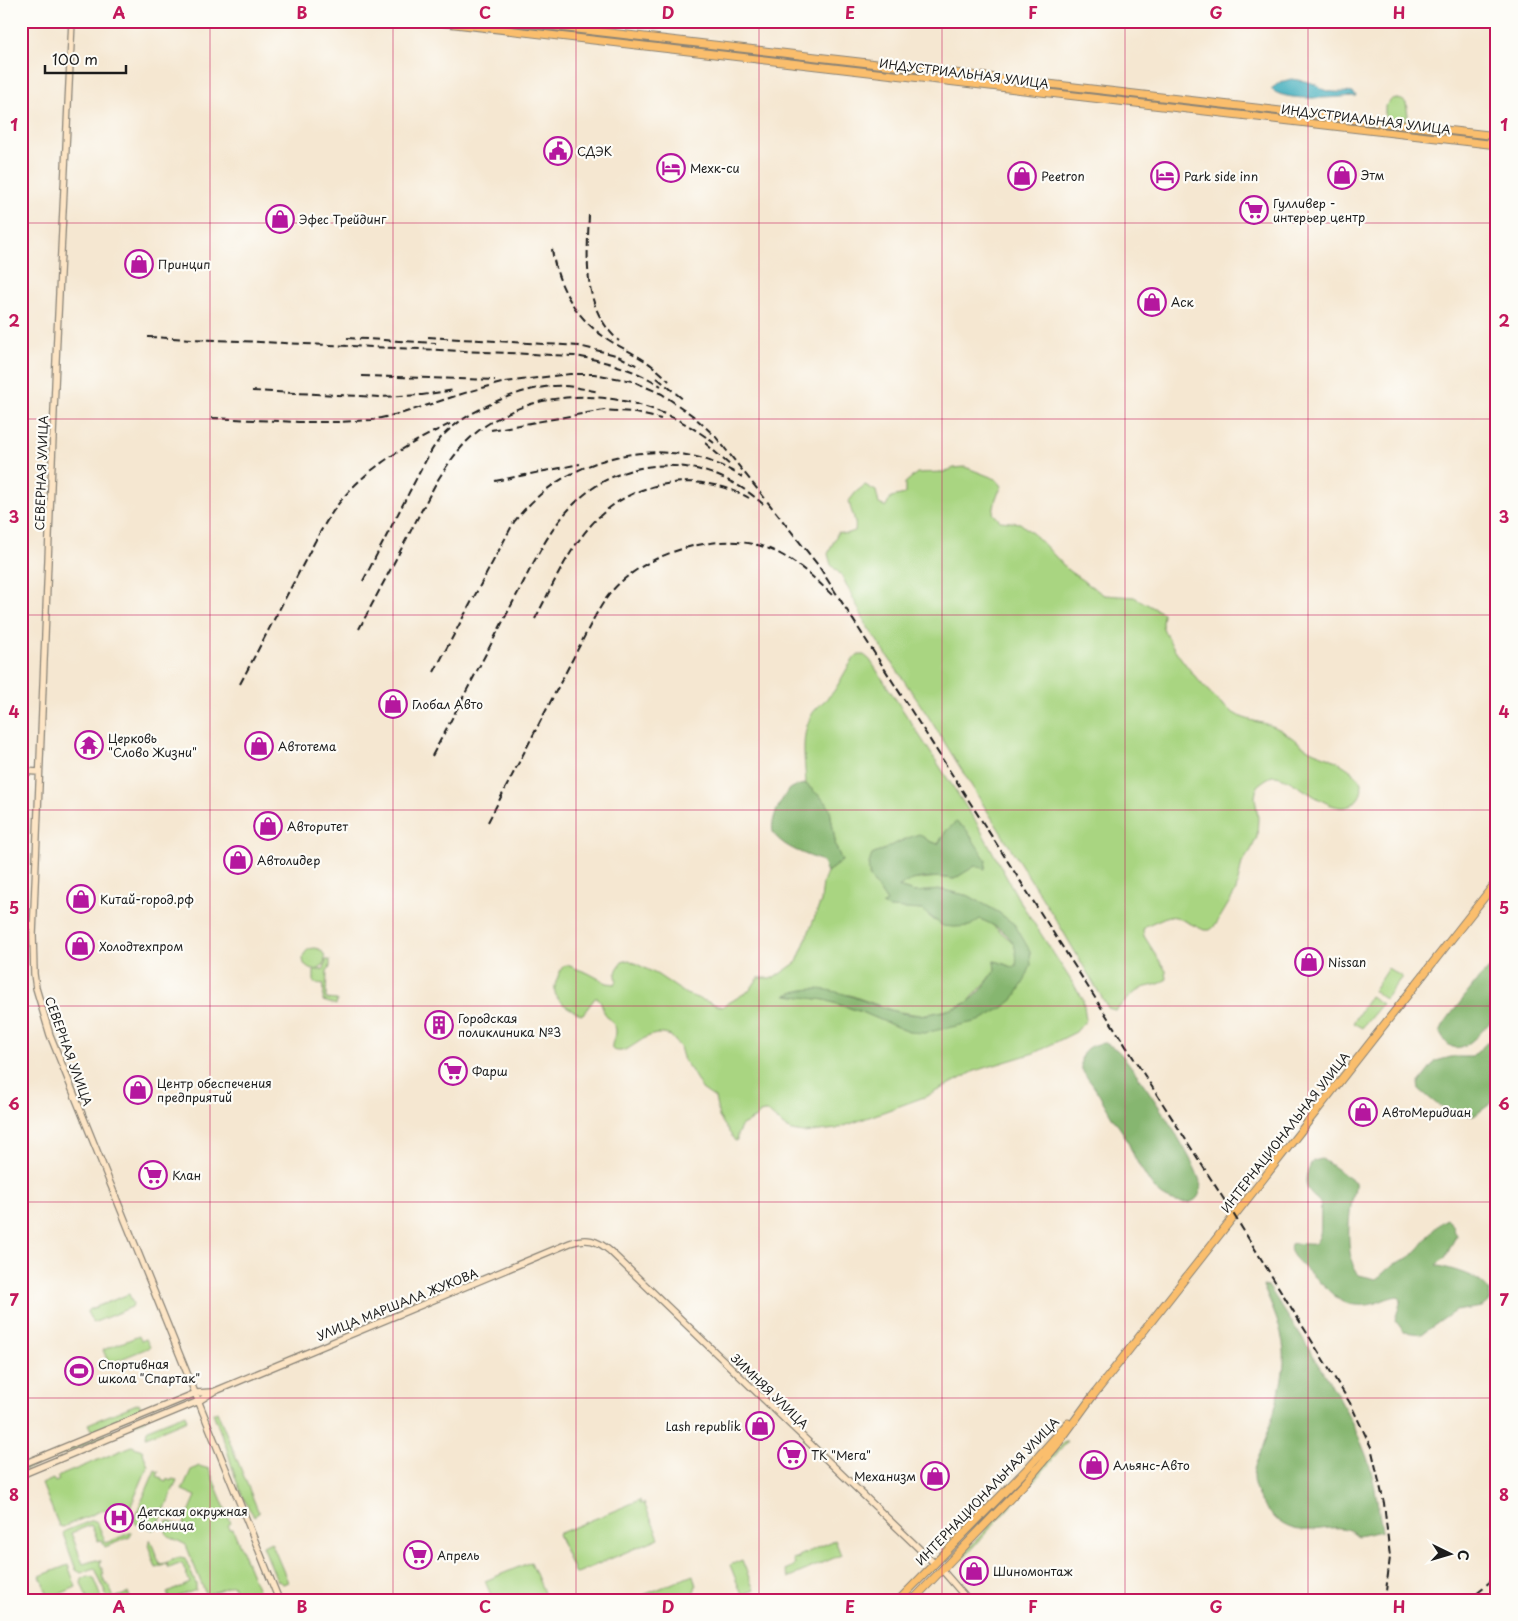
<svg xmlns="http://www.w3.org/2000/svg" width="1518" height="1621" viewBox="0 0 1518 1621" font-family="'Playpen Sans',sans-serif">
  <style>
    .green { fill: #a9d581; stroke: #62784e; fill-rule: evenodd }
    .forest { fill: #86b66f; stroke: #516946 }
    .water { fill: #3eacbb; stroke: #2d646c }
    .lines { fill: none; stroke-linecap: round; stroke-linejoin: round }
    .secondary-casing { stroke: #888276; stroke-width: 8 }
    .primary-casing { stroke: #888276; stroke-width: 9 }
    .secondary { stroke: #fde5c5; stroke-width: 5.5 }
    .primary { stroke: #fabe6d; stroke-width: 7 }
    .rail { stroke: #1c1c1c; stroke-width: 2; stroke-dasharray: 8 4; stroke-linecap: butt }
    .grid { fill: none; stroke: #c2185b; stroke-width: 1; stroke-opacity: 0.55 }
    .labels { text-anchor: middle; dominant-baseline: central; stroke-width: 4.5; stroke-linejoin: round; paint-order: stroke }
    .street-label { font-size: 12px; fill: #1c1c1c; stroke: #fdfcf7 }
    .poi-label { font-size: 12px; fill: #1c1c1c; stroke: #fdfcf7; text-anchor: start }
    .neatline { fill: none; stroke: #c2185b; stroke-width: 2 }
    .grid-label { font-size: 16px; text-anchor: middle; font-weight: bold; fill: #c2185b }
  </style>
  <rect width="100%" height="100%" fill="#fdfcf7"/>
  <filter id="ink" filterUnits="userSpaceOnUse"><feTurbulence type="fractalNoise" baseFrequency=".02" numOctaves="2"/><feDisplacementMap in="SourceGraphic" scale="10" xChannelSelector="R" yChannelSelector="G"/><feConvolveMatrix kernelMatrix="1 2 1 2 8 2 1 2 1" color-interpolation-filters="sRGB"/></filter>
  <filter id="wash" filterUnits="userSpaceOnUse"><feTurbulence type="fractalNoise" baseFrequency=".0096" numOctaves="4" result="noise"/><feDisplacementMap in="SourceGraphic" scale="20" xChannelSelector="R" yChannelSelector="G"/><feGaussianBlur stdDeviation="1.12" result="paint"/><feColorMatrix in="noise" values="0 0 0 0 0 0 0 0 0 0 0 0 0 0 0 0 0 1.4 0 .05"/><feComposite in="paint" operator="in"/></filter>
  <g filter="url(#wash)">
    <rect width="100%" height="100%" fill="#f5e7d1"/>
    <path class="green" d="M1393 98 1402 100 1406 103 1408 115 1405 121 1387 119 1385 117V106Z
      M965 467 996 479 1002 486 996 498 993 513 1000 521 1020 523 1038 538 1069 571 1104 595 1134 597 1163 613C1163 618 1161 624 1163 628 1173 653 1210 697 1232 712 1246 722 1264 721 1279 729 1290 735 1299 744 1310 750 1316 753 1322 755 1328 757 1344 765 1376 781 1355 802 1335 823 1293 774 1273 776 1268 777 1262 782 1257 786L1255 797 1258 818 1257 837 1251 850 1242 863 1236 891 1215 926 1210 930H1204L1176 917 1168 916 1145 926 1143 930 1144 936 1166 971 1167 979C1160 986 1149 985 1140 989 1130 995 1124 1005 1115 1010L1108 1008 1104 1001 1061 928 981 801 928 716 867 626 842 576 831 565 828 554 838 532 846 534 855 531C857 519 851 514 849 501L856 492 865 485 876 491 879 504 886 507 891 497 905 494V483L917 473 944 472 954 468Z
      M857 655H864L870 660 978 825 1019 900 1083 999 1086 1020 1076 1032 1034 1053 975 1071 927 1096 836 1129 803 1133 792 1131 786 1128 768 1112H764L760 1113 756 1118 742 1125 737 1135V1140L735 1141 719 1117 715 1098 702 1089 691 1070 684 1061 680 1047 671 1036C643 1025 630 1060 612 1049 611 1042 615 1039 616 1033 617 1024 608 1019 604 1012 602 1007 602 1002 598 998H595L584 1013 581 1015C555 1000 547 996 563 966L567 965 588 973 607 983 615 984C618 980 616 979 616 975 616 970 619 966 622 962L629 960 658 975 686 994 722 1007 750 990 758 978H774L797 962 821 901 823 882 827 872 842 861 836 847 830 810 826 802 806 784C805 762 800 737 811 716 816 706 827 700 834 691 842 679 847 666 857 655ZM946 831 975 866 954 879 939 877 909 880 898 887 914 892 943 890 969 896 998 912 1015 925 1025 980 909 1032 862 1012 825 1000 802 997 850 995 894 1011 920 1015 948 1010 968 1002 988 980 995 970 994 961C1002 962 1008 967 1016 967L1017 955 1014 943 991 924 980 919 935 921 922 910 882 905 887 902 869 876 872 855 888 848 904 839 929 841 938 844Z
      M303 959a11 11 0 1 1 22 0a11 11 0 1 1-22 0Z
      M326 960H330V967L327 971 326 999 337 1000 336 1005 323 1001 324 984 314 983V971L324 969Z
      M1388 968 1402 977 1385 999 1373 991Z
      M1370 996 1382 1004 1362 1028 1353 1023Z
      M129 1294 133 1304 132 1307 93 1323 87 1312 88 1310Z
      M139 1336 141 1341 146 1339 150 1347 109 1364 103 1350Z
      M139 1403 142 1410 133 1416 95 1431 91 1430 88 1424Z
      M217 1411 259 1513 254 1516C239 1495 233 1470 226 1446 222 1435 217 1424 213 1413Z
      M185 1414 187 1420 146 1437 147 1430 150 1428Z
      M145 1418V1420L21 1471V1469Z
      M1064 1442H1067L1044 1470 962 1559 960 1557 1019 1495Z
      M132 1446 142 1450 148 1466 128 1513 118 1516 103 1510 63 1527 59 1526 42 1484 53 1479 55 1482 59 1480 57 1477Z
      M199 1466 209 1469 231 1523 228 1525 230 1529H233L262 1600H239L233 1585 206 1595 186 1545 167 1535 165 1527 167 1521 183 1526 196 1496 182 1490 191 1470Z
      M155 1470 159 1472 157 1476 162 1478 161 1480 166 1482 167 1479 171 1481 172 1479 177 1480 157 1528 153 1530 136 1524 134 1519Z
      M640 1500 641 1504 644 1503 659 1538 575 1574 558 1534Z
      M93 1520 97 1522 106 1543 132 1532 130 1537 105 1547 102 1540 98 1541 91 1525 71 1533 83 1564 96 1560 101 1561 100 1564 104 1574 102 1575 106 1585 108 1584 114 1598 128 1593 130 1597 128 1600H108L95 1568 81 1573 76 1570 63 1534 65 1531Z
      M150 1539 160 1565 180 1557 185 1558 196 1584V1590L177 1597 178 1600H170L167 1593 190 1583 182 1563 169 1568 167 1564 156 1568 148 1545Z
      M835 1540 841 1555 788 1578 785 1570 795 1565 793 1560 799 1558V1556Z
      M271 1542 288 1582 283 1584 277 1580 263 1546Z
      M742 1560 754 1590 742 1595 730 1565Z
      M531 1562 545 1595 534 1600H493L485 1581Z
      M68 1565 76 1587 53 1597 54 1600H50L40 1576Z
      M693 1575 696 1586 691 1600H631Z
      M88 1576 94 1578 103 1600H88L81 1583 82 1579Z"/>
    <path class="forest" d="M806 784 826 802 830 810 836 847 842 861 827 872 822 861C806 854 785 849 774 834 768 824 781 799 788 791 793 786 799 785 806 784Z
      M956 822 966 829 986 860 985 869 975 866 954 879C935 876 914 876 898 887L914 892 943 890 969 896 998 912 1015 925 1030 951 1031 965 1025 980 1013 1000 1001 1009 979 1021 924 1033 909 1032 862 1012 825 1000 786 995C834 974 874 1015 920 1015 926 1015 933 1013 939 1012 948 1010 961 1007 968 1002 978 996 989 980 995 970L994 961C1002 962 1008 967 1016 967 1020 939 1003 929 980 919L970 926 954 927 943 926 922 910 889 908 882 905 887 902C876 883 862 877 872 855 888 848 903 839 919 834L929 841 938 844 946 831Z
      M1497 955V1019H1493C1478 1035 1456 1066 1440 1033L1445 1022 1480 977 1491 966Z
      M1497 1033V1099L1474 1116C1446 1114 1440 1107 1419 1089L1418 1084 1436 1061 1451 1057H1472Z
      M1105 1043C1111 1046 1117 1049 1121 1054 1137 1071 1201 1167 1201 1187 1200 1210 1172 1204 1160 1194 1153 1188 1148 1180 1144 1173 1135 1161 1131 1148 1125 1136 1121 1129 1116 1123 1112 1117 1106 1107 1101 1097 1094 1087 1090 1080 1082 1074 1081 1065 1080 1048 1092 1044 1105 1043Z
      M1322 1159 1355 1182C1356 1190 1352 1198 1351 1206 1348 1224 1346 1262 1359 1275L1376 1279C1382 1275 1386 1270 1391 1266 1397 1262 1406 1260 1412 1255 1425 1245 1434 1224 1447 1219L1453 1225 1456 1236 1445 1258 1436 1265C1454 1270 1479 1275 1490 1292L1489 1301 1482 1307 1455 1311 1422 1334 1404 1332 1395 1320 1401 1300 1398 1296C1382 1298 1376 1307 1356 1305 1352 1305 1346 1303 1341 1301 1336 1298 1295 1260 1293 1255 1290 1251 1290 1248 1291 1244 1298 1242 1306 1245 1314 1244 1317 1242 1319 1238 1320 1234 1321 1231 1321 1205 1320 1203 1318 1199 1314 1198 1311 1194 1302 1183 1307 1171 1313 1161Z
      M1263 1286 1269 1287C1301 1338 1339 1389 1362 1445 1374 1471 1377 1502 1382 1531L1358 1536C1333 1513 1302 1549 1271 1514 1262 1505 1253 1490 1253 1477 1253 1465 1262 1452 1265 1441 1273 1417 1286 1375 1284 1351 1282 1328 1272 1307 1263 1286Z"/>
    <path class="water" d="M1291 79C1299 80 1308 81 1315 84 1320 87 1317 87 1322 89 1332 94 1343 91 1354 93L1356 96C1336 97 1285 103 1271 89L1280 82Z"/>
  </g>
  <g filter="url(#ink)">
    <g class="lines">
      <defs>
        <path id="secondary" d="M72 21 57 336 33 935 34 974 36 988 50 1035 279 1600
          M21 771 39 772
          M21 1465 196 1393 212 1392
          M21 1475 199 1401 213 1392 570 1243C587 1237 597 1240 610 1251L934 1563
          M942 1570 968 1600"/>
        <path id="primary" d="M429 21 1497 145
          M507 21 1497 136
          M899 1600 1026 1470 1068 1423
          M913 1600 1026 1482 1057 1445 1092 1397 1497 881"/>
      </defs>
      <use href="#secondary" class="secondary-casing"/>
      <use href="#primary" class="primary-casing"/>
      <use href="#secondary" class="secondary"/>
      <use href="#primary" class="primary"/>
      <path class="rail" d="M589 215C587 260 582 308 619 341
        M552 249C557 287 578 322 612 342 635 355 650 361 669 381
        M148 337 575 356C606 361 634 369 661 386
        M428 337 579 346 616 355 640 367
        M347 338 436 343
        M362 376 495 380
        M657 378 684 400
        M252 391 380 397 422 395 455 390
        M211 418 298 422H340L372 420 403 413 471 391 505 382 570 374H594L632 381 662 394 692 415 715 436 818 565 1234 1215 1350 1403 1371 1447 1384 1503 1390 1557 1385 1600
        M491 430 604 410 631 412 661 419
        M705 443 731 466
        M495 481 580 464
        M363 581 426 460C429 455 432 449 436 444 457 414 518 388 554 386 569 385 584 389 599 392
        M535 619C568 556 592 493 672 483 697 480 727 485 749 498
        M359 629 436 483C448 463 463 442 482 428 552 378 649 392 714 443
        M434 672 514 522C557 466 632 440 700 458 715 462 729 469 742 477
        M240 684C259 648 278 612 297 576 313 546 327 514 351 489 378 461 416 440 452 423
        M432 756C459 705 486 654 513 602 531 569 547 530 575 503 628 450 710 456 763 504
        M488 822 594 618C602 604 610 591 622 581 656 551 716 533 761 546 788 554 813 576 833 596
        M1468 1600 1497 1576"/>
    </g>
  </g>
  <path class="grid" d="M210 21V1600M393 21V1600M576 21V1600M759 21V1600M942 21V1600M1125 21V1600M1308 21V1600M21 223H1497M21 419H1497M21 615H1497M21 810H1497M21 1006H1497M21 1202H1497M21 1398H1497"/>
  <defs>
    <symbol id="civic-ring" viewBox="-11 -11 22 22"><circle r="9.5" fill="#fdfcf7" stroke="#b5179e" stroke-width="1.5"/><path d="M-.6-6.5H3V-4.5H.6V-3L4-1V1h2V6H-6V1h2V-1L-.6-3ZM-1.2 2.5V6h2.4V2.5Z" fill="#b5179e"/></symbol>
    <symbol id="hotel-ring" viewBox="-11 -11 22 22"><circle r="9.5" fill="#fdfcf7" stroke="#b5179e" stroke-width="1.5"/><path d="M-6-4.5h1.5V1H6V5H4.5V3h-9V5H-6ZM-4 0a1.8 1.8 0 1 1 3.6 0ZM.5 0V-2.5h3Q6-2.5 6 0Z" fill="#b5179e"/></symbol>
    <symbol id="shop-ring" viewBox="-11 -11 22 22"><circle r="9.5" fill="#fdfcf7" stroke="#b5179e" stroke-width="1.5"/><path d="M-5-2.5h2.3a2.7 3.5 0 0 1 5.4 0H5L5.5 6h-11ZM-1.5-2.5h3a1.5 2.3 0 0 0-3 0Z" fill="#b5179e"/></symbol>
    <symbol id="supermarket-ring" viewBox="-11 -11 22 22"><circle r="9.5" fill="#fdfcf7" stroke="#b5179e" stroke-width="1.5"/><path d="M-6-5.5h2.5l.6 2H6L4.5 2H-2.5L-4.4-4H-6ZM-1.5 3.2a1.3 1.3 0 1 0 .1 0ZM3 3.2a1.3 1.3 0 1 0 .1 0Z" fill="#b5179e"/></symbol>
    <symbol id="temple-ring" viewBox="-11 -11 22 22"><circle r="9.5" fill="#fdfcf7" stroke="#b5179e" stroke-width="1.5"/><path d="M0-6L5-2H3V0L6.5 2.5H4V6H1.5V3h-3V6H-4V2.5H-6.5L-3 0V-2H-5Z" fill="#b5179e"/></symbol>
    <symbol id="building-ring" viewBox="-11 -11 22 22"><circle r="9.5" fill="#fdfcf7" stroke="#b5179e" stroke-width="1.5"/><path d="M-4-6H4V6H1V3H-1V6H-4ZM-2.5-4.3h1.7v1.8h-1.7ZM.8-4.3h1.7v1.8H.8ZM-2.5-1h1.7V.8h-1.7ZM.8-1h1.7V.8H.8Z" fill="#b5179e"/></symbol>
    <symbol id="stadium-ring" viewBox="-11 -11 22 22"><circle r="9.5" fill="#fdfcf7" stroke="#b5179e" stroke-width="1.5"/><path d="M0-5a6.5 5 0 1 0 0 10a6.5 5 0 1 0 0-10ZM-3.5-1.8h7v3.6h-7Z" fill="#b5179e"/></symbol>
    <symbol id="hospital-ring" viewBox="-11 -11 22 22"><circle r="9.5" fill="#fdfcf7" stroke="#b5179e" stroke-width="1.5"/><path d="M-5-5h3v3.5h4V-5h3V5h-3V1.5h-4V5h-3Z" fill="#b5179e"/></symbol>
  </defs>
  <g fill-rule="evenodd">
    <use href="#civic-ring" x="542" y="135" width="32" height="32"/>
    <use href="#hotel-ring" x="655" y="152" width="32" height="32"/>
    <use href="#shop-ring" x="1326" y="159" width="32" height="32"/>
    <use href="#shop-ring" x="1006" y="160" width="32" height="32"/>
    <use href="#hotel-ring" x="1149" y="160" width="32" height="32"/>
    <use href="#supermarket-ring" x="1238" y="194" width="32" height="32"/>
    <use href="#shop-ring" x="264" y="203" width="32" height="32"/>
    <use href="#shop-ring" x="123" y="248" width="32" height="32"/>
    <use href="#shop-ring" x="1136" y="286" width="32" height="32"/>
    <use href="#shop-ring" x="377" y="688" width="32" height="32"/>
    <use href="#temple-ring" x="73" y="729" width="32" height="32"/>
    <use href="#shop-ring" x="243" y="730" width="32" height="32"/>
    <use href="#shop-ring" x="252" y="810" width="32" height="32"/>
    <use href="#shop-ring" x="222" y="844" width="32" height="32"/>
    <use href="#shop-ring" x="65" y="883" width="32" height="32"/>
    <use href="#shop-ring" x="64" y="930" width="32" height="32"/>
    <use href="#shop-ring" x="1293" y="946" width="32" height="32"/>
    <use href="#building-ring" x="423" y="1009" width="32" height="32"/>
    <use href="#supermarket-ring" x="437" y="1055" width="32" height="32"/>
    <use href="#shop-ring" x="122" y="1074" width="32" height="32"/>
    <use href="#shop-ring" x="1347" y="1096" width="32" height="32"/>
    <use href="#supermarket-ring" x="137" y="1159" width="32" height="32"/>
    <use href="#stadium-ring" x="63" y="1355" width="32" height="32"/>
    <use href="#shop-ring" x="744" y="1410" width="32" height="32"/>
    <use href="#supermarket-ring" x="776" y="1439" width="32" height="32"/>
    <use href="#shop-ring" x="1078" y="1449" width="32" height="32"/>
    <use href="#shop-ring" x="919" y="1460" width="32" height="32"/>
    <use href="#hospital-ring" x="103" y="1502" width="32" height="32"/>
    <use href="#supermarket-ring" x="402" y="1539" width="32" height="32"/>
    <use href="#shop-ring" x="958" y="1555" width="32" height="32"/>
  </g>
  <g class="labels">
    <g class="street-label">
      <text transform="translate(964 73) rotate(7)">ИНДУСТРИАЛЬНАЯ УЛИЦА</text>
      <text transform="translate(1366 119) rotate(7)">ИНДУСТРИАЛЬНАЯ УЛИЦА</text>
      <text transform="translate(41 473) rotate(-88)">СЕВЕРНАЯ УЛИЦА</text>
      <text transform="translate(69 1051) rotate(70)">СЕВЕРНАЯ УЛИЦА</text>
      <text transform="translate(1285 1132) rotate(-52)">ИНТЕРНАЦИОНАЛЬНАЯ УЛИЦА</text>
      <text transform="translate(397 1304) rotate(-22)">УЛИЦА МАРШАЛА ЖУКОВА</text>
      <text transform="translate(770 1391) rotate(44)">ЗИМНЯЯ УЛИЦА</text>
      <text transform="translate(987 1491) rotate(-46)">ИНТЕРНАЦИОНАЛЬНАЯ УЛИЦА</text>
    </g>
    <g class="poi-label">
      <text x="577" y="151">СДЭК</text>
      <text x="690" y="168">Мехк-си</text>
      <text x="1361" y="175">Этм</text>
      <text x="1041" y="176">Peetron</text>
      <text x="1184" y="176">Park side inn</text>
      <text x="1273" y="203">Гулливер -<tspan x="1273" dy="14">интерьер центр</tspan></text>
      <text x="299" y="219">Эфес Трейдинг</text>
      <text x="158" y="264">Принцип</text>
      <text x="1171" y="302">Аск</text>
      <text x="412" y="704">Глобал Авто</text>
      <text x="108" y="738">Церковь<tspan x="108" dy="14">"Слово Жизни"</tspan></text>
      <text x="278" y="746">Автотема</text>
      <text x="287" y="826">Авторитет</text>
      <text x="257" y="860">Автолидер</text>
      <text x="100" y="899">Китай-город.рф</text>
      <text x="99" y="946">Холодтехпром</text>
      <text x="1328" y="962">Nissan</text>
      <text x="458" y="1018">Городская<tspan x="458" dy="14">поликлиника №3</tspan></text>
      <text x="472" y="1071">Фарш</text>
      <text x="157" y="1083">Центр обеспечения<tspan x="157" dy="14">предприятий</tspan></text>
      <text x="1382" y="1112">АвтоМеридиан</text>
      <text x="172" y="1175">Клан</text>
      <text x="98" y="1364">Спортивная<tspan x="98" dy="14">школа "Спартак"</tspan></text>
      <text x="741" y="1426" text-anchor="end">Lash republik</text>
      <text x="811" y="1455">ТК "Мега"</text>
      <text x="1113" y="1465">Альянс-Авто</text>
      <text x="916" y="1476" text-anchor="end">Механизм</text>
      <text x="138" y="1511">Детская окружная<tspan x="138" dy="14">больница</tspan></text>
      <text x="437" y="1555">Апрель</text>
      <text x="993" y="1571">Шиномонтаж</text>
    </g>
  </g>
  <rect width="1518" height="1621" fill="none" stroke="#fdfcf7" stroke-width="55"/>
  <g transform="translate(1450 1554) rotate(95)" stroke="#fdfcf7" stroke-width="4" paint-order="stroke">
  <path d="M0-4L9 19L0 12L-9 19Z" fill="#1c1c1c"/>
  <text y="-8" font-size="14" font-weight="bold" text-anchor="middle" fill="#1c1c1c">С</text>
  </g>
  <path d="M45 65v8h81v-8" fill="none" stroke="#1c1c1c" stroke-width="2.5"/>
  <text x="52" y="65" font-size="15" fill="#1c1c1c" stroke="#fdfcf7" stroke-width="4" paint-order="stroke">100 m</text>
  <rect x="28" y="28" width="1462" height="1566" class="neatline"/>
  <g class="grid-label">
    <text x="119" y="19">A</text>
    <text x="302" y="19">B</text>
    <text x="485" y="19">C</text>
    <text x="668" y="19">D</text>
    <text x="850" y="19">E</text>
    <text x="1033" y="19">F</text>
    <text x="1216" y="19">G</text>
    <text x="1399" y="19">H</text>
    <text x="14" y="131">1</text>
    <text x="1504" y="131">1</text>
    <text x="14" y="327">2</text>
    <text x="1504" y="327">2</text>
    <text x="14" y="523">3</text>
    <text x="1504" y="523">3</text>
    <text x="14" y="718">4</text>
    <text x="1504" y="718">4</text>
    <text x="14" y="914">5</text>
    <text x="1504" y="914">5</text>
    <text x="14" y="1110">6</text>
    <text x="1504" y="1110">6</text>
    <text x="14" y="1306">7</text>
    <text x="1504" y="1306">7</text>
    <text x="14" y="1501">8</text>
    <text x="1504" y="1501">8</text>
    <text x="119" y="1613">A</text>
    <text x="302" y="1613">B</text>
    <text x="485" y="1613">C</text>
    <text x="668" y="1613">D</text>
    <text x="850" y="1613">E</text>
    <text x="1033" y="1613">F</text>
    <text x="1216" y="1613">G</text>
    <text x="1399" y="1613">H</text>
  </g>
</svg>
